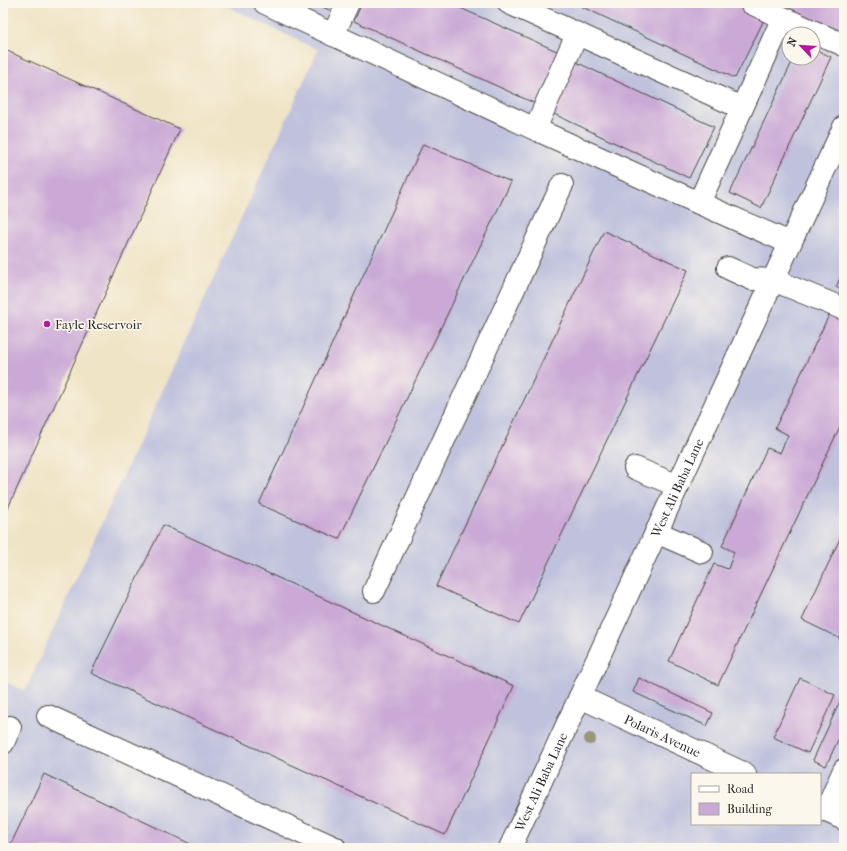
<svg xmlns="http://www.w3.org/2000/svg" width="847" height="851" viewBox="0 0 847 851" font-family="'IM FELL French Canon',serif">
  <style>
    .industrial { fill: #c0c2dd; fill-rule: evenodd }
    .building { fill: #caa9d6 }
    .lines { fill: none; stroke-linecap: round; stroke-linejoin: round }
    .minor-casing { stroke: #494742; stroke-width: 24 }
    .minor { stroke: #fff; stroke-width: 22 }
    .tree { fill: #9a967a }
    .poi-dot { fill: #b5179e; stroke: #fbf7ec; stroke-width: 1.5 }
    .labels { text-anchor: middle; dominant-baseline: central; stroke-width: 3; stroke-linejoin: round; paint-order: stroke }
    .poi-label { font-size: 13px; fill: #2b2b2b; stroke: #fbf7ec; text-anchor: start }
    .street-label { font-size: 13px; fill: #2b2b2b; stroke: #fbf7ec }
  </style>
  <rect width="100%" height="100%" fill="#fbf7ec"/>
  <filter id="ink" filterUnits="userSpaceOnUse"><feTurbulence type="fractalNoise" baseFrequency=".025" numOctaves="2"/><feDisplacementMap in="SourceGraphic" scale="8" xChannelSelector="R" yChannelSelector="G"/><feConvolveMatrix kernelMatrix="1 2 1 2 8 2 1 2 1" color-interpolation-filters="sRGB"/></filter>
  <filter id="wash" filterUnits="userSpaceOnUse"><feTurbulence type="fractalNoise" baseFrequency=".012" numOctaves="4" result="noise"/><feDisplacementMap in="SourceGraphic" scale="16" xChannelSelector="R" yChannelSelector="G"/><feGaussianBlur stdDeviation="0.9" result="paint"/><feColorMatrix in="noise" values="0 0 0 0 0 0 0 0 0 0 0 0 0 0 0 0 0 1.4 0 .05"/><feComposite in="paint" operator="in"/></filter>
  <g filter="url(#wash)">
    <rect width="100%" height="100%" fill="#f0e4c6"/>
    <path class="industrial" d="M220 3H844V848H3V681L25 691 318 50ZM789 34H813V58H789ZM692 774H820V824H692Z"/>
    <g id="blocks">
      <path class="building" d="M313 3H338L334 12Z
        M362 3H449L559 52 534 103 354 21Z
        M574 3H731L765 18 735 78Z
        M777 3H844V35Z
        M813 48 831 57 761 208 730 193 794 58H813Z
        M3 49 180 129 3 519Z
        M576 62 714 127 689 178 552 113Z
        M423 144 511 182 339 539 259 504Z
        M604 231 688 270 519 624 436 586Z
        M844 270V291L836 287Z
        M830 313 844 319V418L718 685 669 661 714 564 728 569 734 552 722 546 767 448 780 453 788 435 775 428Z
        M163 525 514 686 445 835 91 673Z
        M844 530V631L841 639 802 620Z
        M639 678 713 713 707 726 633 692Z
        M800 678 835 695 808 753 773 737Z
        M841 699 844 700V727L826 766 813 760Z
        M44 774 199 848H9Z"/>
    </g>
  </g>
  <g filter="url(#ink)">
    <use href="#blocks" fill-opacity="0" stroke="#494742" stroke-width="1"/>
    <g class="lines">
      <defs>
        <g id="minor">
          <path d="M265 3 535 129"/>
          <path d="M509 3 742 108 783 18 844 45"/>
          <path d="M751 3 783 18"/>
          <path d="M577 34 535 129 699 203 742 108"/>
          <path d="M333 35 348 3"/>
          <path d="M699 203 790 243"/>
          <path d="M728 268 752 279 773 280 844 309"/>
          <path d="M635 468 678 486"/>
          <path d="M656 532 702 552"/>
          <path d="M374 591 562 185"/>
          <path id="s1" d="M580 697 745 774"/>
          <path d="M48 716 335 848"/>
          <path d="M3 743 10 727"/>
          <path d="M820 808 844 819"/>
          <path d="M826 811 844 770"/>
          <path id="s2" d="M510 848 844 127"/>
        </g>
      </defs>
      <use href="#minor" class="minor-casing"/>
      <use href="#minor" class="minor"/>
    </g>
    <circle class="tree" cx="590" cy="739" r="6"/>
  </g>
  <circle class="poi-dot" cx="47" cy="324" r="4"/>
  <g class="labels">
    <g class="poi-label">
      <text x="55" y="324">Fayle Reservoir</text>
    </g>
    <g class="street-label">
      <text stroke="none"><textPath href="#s2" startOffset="397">West Ali Baba Lane</textPath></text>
      <text stroke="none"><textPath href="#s1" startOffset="91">Polaris Avenue</textPath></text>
      <text stroke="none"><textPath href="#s2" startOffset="73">West Ali Baba Lane</textPath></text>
    </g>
  </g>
  <rect width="847" height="851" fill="none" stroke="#fbf7ec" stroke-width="16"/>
  <rect x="691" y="773" width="130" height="52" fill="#fbf7ec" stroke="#a8a59f"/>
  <rect x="699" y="786" width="20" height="6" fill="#ffffff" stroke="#a8a59f"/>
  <text x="727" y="793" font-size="12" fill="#2b2b2b">Road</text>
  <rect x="699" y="803" width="20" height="12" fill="#caa9d6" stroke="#a8a59f"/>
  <text x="727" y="813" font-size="12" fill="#2b2b2b">Building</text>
  <g transform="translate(801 46) rotate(295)"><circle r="19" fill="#fbf7ec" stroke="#a8a59f"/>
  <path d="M0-3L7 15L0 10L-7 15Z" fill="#b5179e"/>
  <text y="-6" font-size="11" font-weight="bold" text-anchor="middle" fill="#2b2b2b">N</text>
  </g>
</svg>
